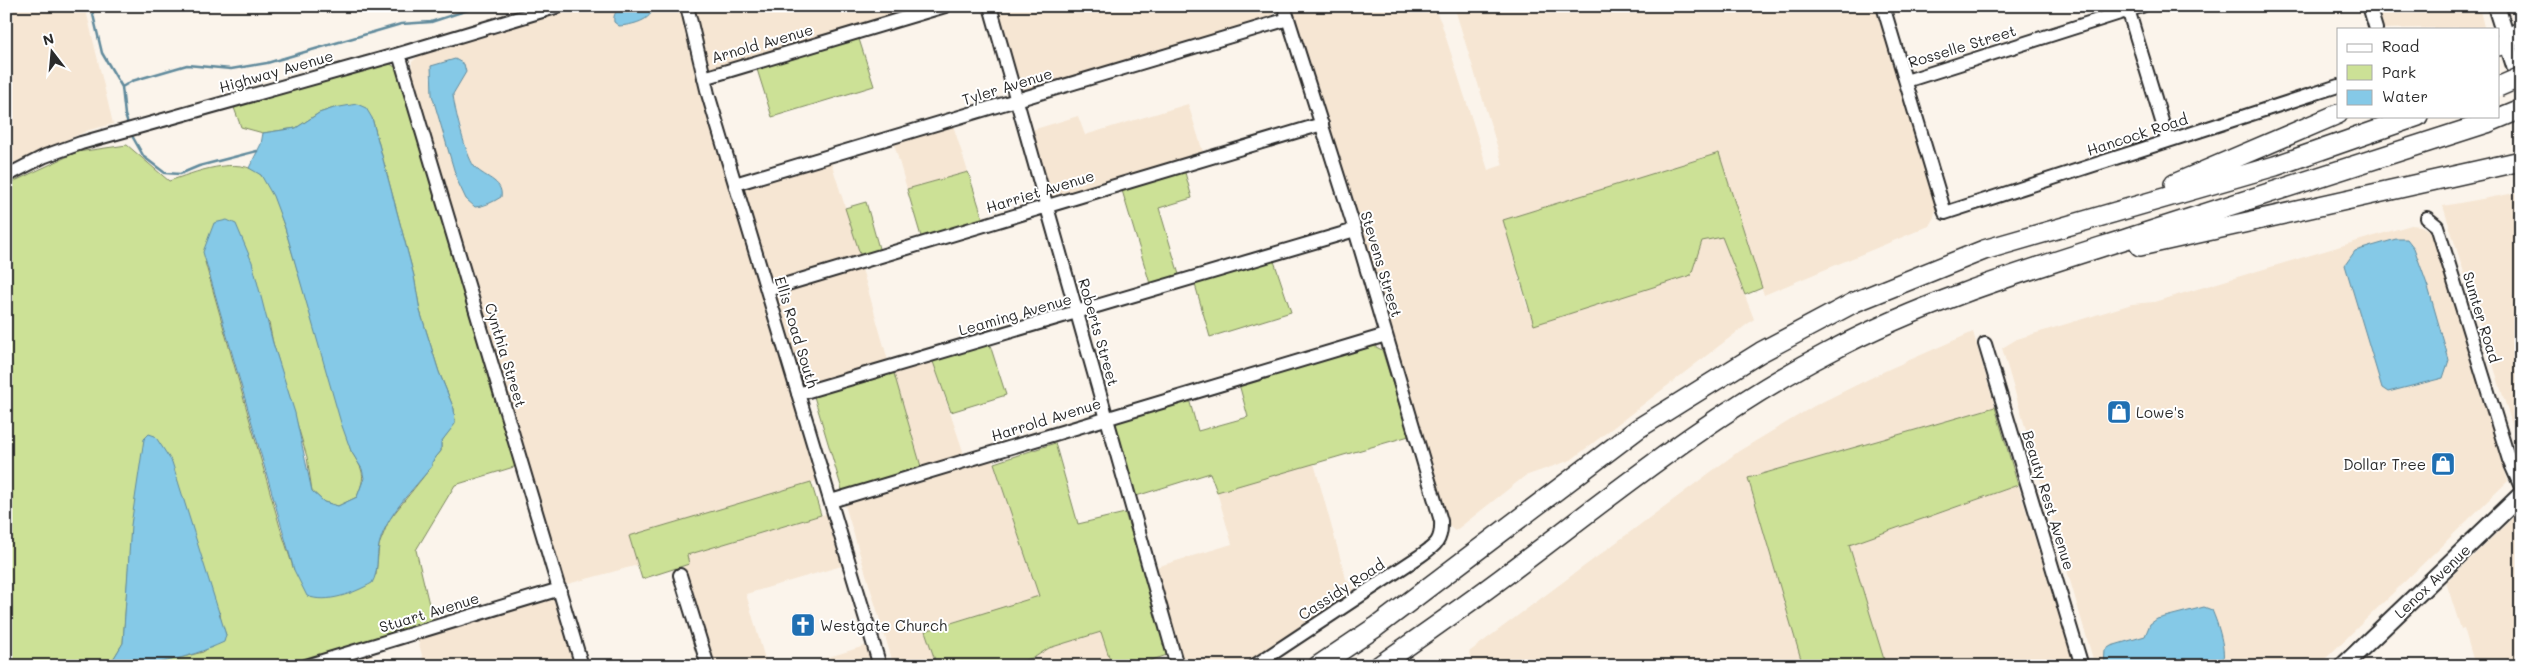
<svg xmlns="http://www.w3.org/2000/svg" width="2527" height="672" viewBox="0 0 2527 672" font-family="Mali,sans-serif">
  <style>
    .built { fill: #f6e6d3; fill-rule: evenodd }
    .green { fill: #cce196; stroke: #7c8660 }
    .water { fill: #85c9e7; stroke: #618a9c }
    .lines { fill: none; stroke-linecap: round; stroke-linejoin: round }
    .stream { stroke: #618a9c; stroke-width: 2.5 }
    .minor-casing { stroke: #2b2b2b; stroke-width: 16 }
    .major-casing { stroke: #2b2b2b; stroke-width: 20 }
    .highway-casing { stroke: #2b2b2b; stroke-width: 22 }
    .minor { stroke: #fff; stroke-width: 12 }
    .major { stroke: #fff; stroke-width: 16 }
    .highway { stroke: #fff; stroke-width: 19 }
    .highway-bridge-casing { stroke: #2b2b2b; stroke-width: 22; stroke-linecap: butt }
    .highway-bridge { stroke: #fff; stroke-width: 19 }
    .labels { text-anchor: middle; dominant-baseline: central; stroke-width: 4; stroke-linejoin: round; paint-order: stroke }
    .street-label { font-size: 15px; fill: #2b2b2b; stroke: #fff }
    .poi-label { font-size: 15px; fill: #2b2b2b; stroke: #fff; text-anchor: start }
  </style>
  <rect width="100%" height="100%" fill="#fbf4eb"/>
  <filter id="ink" filterUnits="userSpaceOnUse"><feTurbulence type="fractalNoise" baseFrequency=".02" numOctaves="2"/><feDisplacementMap in="SourceGraphic" scale="10" xChannelSelector="R" yChannelSelector="G"/><feConvolveMatrix kernelMatrix="1 2 1 2 8 2 1 2 1" color-interpolation-filters="sRGB"/></filter>
  <g filter="url(#ink)">
    <path class="built" d="M6 6H85L113 124 89 130 6 166Z
      M573 6H680L699 79 819 480 629 536 638 565 564 585 411 73 412 62 422 52ZM440 63 461 81 453 94 454 102 467 153 472 165 479 172 493 180 475 207 466 199 457 180 433 95 430 77 432 69Z
      M693 6H924L713 70 706 67Z
      M994 6H1276L1271 19 1025 93 1020 92Z
      M1289 6H1433L1441 22 1488 170 1503 165 1454 6H1878L1927 170 1936 207 1934 217 1929 226 1764 295 1719 153 1503 220 1527 307 1702 241 1722 237 1754 319 1571 460 1525 476 1455 531 1446 524Z
      M2373 6H2479L2484 27 2380 29Z
      M1188 104 1204 155 1051 200 1029 131 1078 116 1085 135Z
      M952 122 968 172 907 189 893 140Z
      M830 159 861 257 779 281 769 276 744 195 746 189 755 182Z
      M2521 192V453L2443 206Z
      M2411 225 2421 226 2433 233 2508 481 2318 666H2095L2002 348 2017 339 2132 304 2154 302Z
      M861 265 889 364 809 387 801 385 775 302 785 288Z
      M1973 332 1995 407 1748 478 1803 666H1473L1469 652 1739 451 1814 406 1887 370Z
      M932 359 965 457 922 470 893 370Z
      M989 457 994 463 1039 597 925 630 937 666H894L844 502Z
      M1314 463 1346 579 1353 588 1351 595 1243 666H1181L1153 568 1232 544 1217 492Z
      M2018 485 2075 666H1886L1849 545Z
      M2521 510V663L2512 666H2475L2464 628 2461 629 2446 582Z
      M829 513 845 565 746 594 767 666H712L683 566 689 564 687 555Z
      M546 599H552L558 603 576 666H425L417 637Z
      M1102 632 1112 666H1007L1035 657 1049 648Z
      M868 645 874 666H800Z
      M371 651 375 666H332L331 663Z"/>
    <path class="green" d="M858 36 874 86 772 117 756 66Z
      M386 61 398 69 517 466 455 485 416 550 433 621 283 666H147L203 652 226 635 221 622 220 613 132 519 123 643 109 666H6V185L77 152 127 145 169 181C193 173 239 154 261 175 273 188 279 212 285 228L351 451C364 472 366 474 357 497L338 506 324 502 312 491 307 457 273 343 269 323 205 262 280 527 294 570 376 575 379 545 389 520 432 466V462L441 451V442L455 423 454 409 439 372 420 311 414 276 372 118 334 108 319 113 296 128 263 133 241 127 233 105Z
      M1719 153 1762 288 1745 295 1722 237 1702 241 1691 275 1534 325 1503 220Z
      M1184 169 1192 198 1159 208 1180 278 1151 287 1121 187Z
      M968 172 984 222 922 240 907 189Z
      M866 202 880 252 861 257 845 208Z
      M1273 258 1291 312 1210 337 1194 281Z
      M989 342 1006 395 951 412 932 359Z
      M1374 346 1382 350 1409 436 1217 492 1210 473 1133 497 1111 428 1118 419 1189 399 1198 431 1248 417 1239 384Z
      M893 370 922 470 843 493 813 393Z
      M1995 407 2018 485 1849 545 1886 666H1803L1748 478Z
      M1055 443 1078 524 1125 513 1170 654 1134 666H1112L1101 632 1049 648 1035 657 1007 666H967L963 662 949 666H937L925 631 1039 596 994 463Z
      M811 482 821 515 687 555 689 564 642 579 629 536Z"/>
    <path class="water" d="M624 6H653C653 21 631 25 619 26L614 22C613 14 616 10 624 6Z
      M455 59 464 64 466 72 453 94C454 108 466 156 474 166 482 177 504 180 501 197 493 202 485 206 475 207L466 199 457 180 432 95 431 66Z
      M357 104 366 108 372 118 414 276 420 311 439 372 454 409 455 424 441 442V451L432 462V466C413 490 386 515 379 545 376 558 379 571 372 583 354 593 327 604 307 596L294 570 203 252 214 223 227 220 236 224 252 262 273 343 295 413 312 491 324 502 338 506 357 497 364 478 362 469 351 451 341 423 285 228 273 196 261 175 249 168 261 144 263 133 296 128 319 113 334 108Z
      M2396 239H2407L2414 248 2428 287 2449 360 2443 378 2388 392 2382 388 2345 265 2355 251Z
      M149 434 155 436 172 462 226 635 224 642C185 660 151 666 109 666L123 643 131 525 144 439Z
      M2204 607 2212 610C2218 624 2227 651 2222 666H2104L2105 650 2111 646 2145 636 2150 624 2157 619Z"/>
    <g class="lines">
      <path class="stream" d="M91 6 102 53 122 87
        M129 127 125 115 122 87 132 81 187 65 231 69 267 63 401 24 431 22 480 6
        M131 134 144 157 165 173 180 174 199 166 257 151"/>
      <defs>
        <path id="minor" d="M687 6 708 94 880 666
          M990 6 1177 666
          M1883 6 1945 213 2338 86
          M2127 6 2168 141
          M2369 6 2376 29
          M399 54 582 666
          M704 78 945 6
          M1906 81 2142 6
          M6 176 45 156 81 143 399 54 559 6
          M735 184 1288 19
          M2427 218 2437 226 2509 460 2521 487
          M767 290 1322 124
          M1985 344 2082 666
          M798 394 1355 230
          M831 501 1386 335
          M680 575 708 666
          M306 666 560 589
          M1254 666 1420 556C1436 545 1442 541 1441 521L1355 230 1284 6"/>
        <path id="major" d="M2496 6 2521 85
          M2343 666 2521 495"/>
        <path id="highway" d="M2498 46 2521 31
          M2174 184 2338 114
          M2140 246 2521 161
          M1318 666 1376 627 1639 428 1761 352 1855 302 1984 250 2275 166 2418 116
          M1379 666C1420 637 1462 608 1502 578 1609 498 1711 413 1831 351 1925 301 2029 270 2129 238 2249 200 2368 161 2487 123L2521 109"/>
      </defs>
      <use href="#minor" class="minor-casing"/>
      <use href="#major" class="major-casing"/>
      <use href="#highway" class="highway-casing"/>
      <use href="#minor" class="minor"/>
      <use href="#major" class="major"/>
      <use href="#highway" class="highway"/>
      <defs>
        <path id="highway-bridge" d="M2498 87 2521 77"/>
      </defs>
      <use href="#highway-bridge" class="highway-bridge-casing"/>
      <use href="#highway-bridge" class="highway-bridge"/>
    </g>
  </g>
  <defs>
    <symbol id="shop-square" viewBox="-11 -11 22 22"><rect x="-9" y="-9" width="18" height="18" rx="4" fill="#1f6fb2" stroke="#fff"/><path d="M-5-2.5h2.3a2.7 3.5 0 0 1 5.4 0H5L5.5 6h-11ZM-1.5-2.5h3a1.5 2.3 0 0 0-3 0Z" fill="#fff"/></symbol>
    <symbol id="church-square" viewBox="-11 -11 22 22"><rect x="-9" y="-9" width="18" height="18" rx="4" fill="#1f6fb2" stroke="#fff"/><path d="M-1.2-6h2.4v3.5h3.3v2.4h-3.3V6h-2.4V-.1h-3.3v-2.4h3.3Z" fill="#fff"/></symbol>
  </defs>
  <g fill-rule="evenodd">
    <use href="#shop-square" x="2105" y="398" width="28" height="28"/>
    <use href="#shop-square" x="2429" y="450" width="28" height="28"/>
    <use href="#church-square" x="789" y="611" width="28" height="28"/>
  </g>
  <g class="labels">
    <g class="street-label">
      <text transform="translate(762 43) rotate(-16)">Arnold Avenue</text>
      <text transform="translate(1962 46) rotate(-17)">Rosselle Street</text>
      <text transform="translate(276 71) rotate(-16)">Highway Avenue</text>
      <text transform="translate(1007 86) rotate(-17)">Tyler Avenue</text>
      <text transform="translate(2137 134) rotate(-18)">Hancock Road</text>
      <text transform="translate(1040 191) rotate(-17)">Harriet Avenue</text>
      <text transform="translate(1382 264) rotate(73)">Stevens Street</text>
      <text transform="translate(1015 314) rotate(-16)">Leaming Avenue</text>
      <text transform="translate(2482 317) rotate(73)">Sumter Road</text>
      <text transform="translate(797 332) rotate(73)">Ellis Road South</text>
      <text transform="translate(1099 332) rotate(74)">Roberts Street</text>
      <text transform="translate(506 355) rotate(73)">Cynthia Street</text>
      <text transform="translate(1046 419) rotate(-17)">Harrold Avenue</text>
      <text transform="translate(2049 500) rotate(73)">Beauty Rest Avenue</text>
      <text transform="translate(2432 581) rotate(-44)">Lenox Avenue</text>
      <text transform="translate(1341 589) rotate(-33)">Cassidy Road</text>
      <text transform="translate(429 612) rotate(-17)">Stuart Avenue</text>
    </g>
    <g class="poi-label">
      <text x="2136" y="412">Lowe's</text>
      <text x="2426" y="464" text-anchor="end">Dollar Tree</text>
      <text x="820" y="625">Westgate Church</text>
    </g>
  </g>
  <rect width="2527" height="672" fill="none" stroke="#fff" stroke-width="25"/>
  <rect x="12" y="12" width="2502" height="647" fill="none" stroke="#2b2b2b" stroke-width="2" filter="url(#ink)"/>
  <rect x="2337" y="28" width="162" height="90" fill="#ffffff" stroke="#aaaaaa"/>
  <rect x="2347" y="44" width="25" height="8" fill="#ffffff" stroke="#aaaaaa"/>
  <text x="2382" y="52" font-size="15" fill="#2b2b2b">Road</text>
  <rect x="2347" y="65" width="25" height="15" fill="#cce196" stroke="#aaaaaa"/>
  <text x="2382" y="78" font-size="15" fill="#2b2b2b">Park</text>
  <rect x="2347" y="90" width="25" height="15" fill="#85c9e7" stroke="#aaaaaa"/>
  <text x="2382" y="102" font-size="15" fill="#2b2b2b">Water</text>
  <g transform="translate(52 52) rotate(344)" stroke="#ffffff" stroke-width="4" paint-order="stroke">
  <path d="M0-4L9 19L0 12L-9 19Z" fill="#2b2b2b"/>
  <text y="-8" font-size="14" font-weight="bold" text-anchor="middle" fill="#2b2b2b">N</text>
  </g>
</svg>
